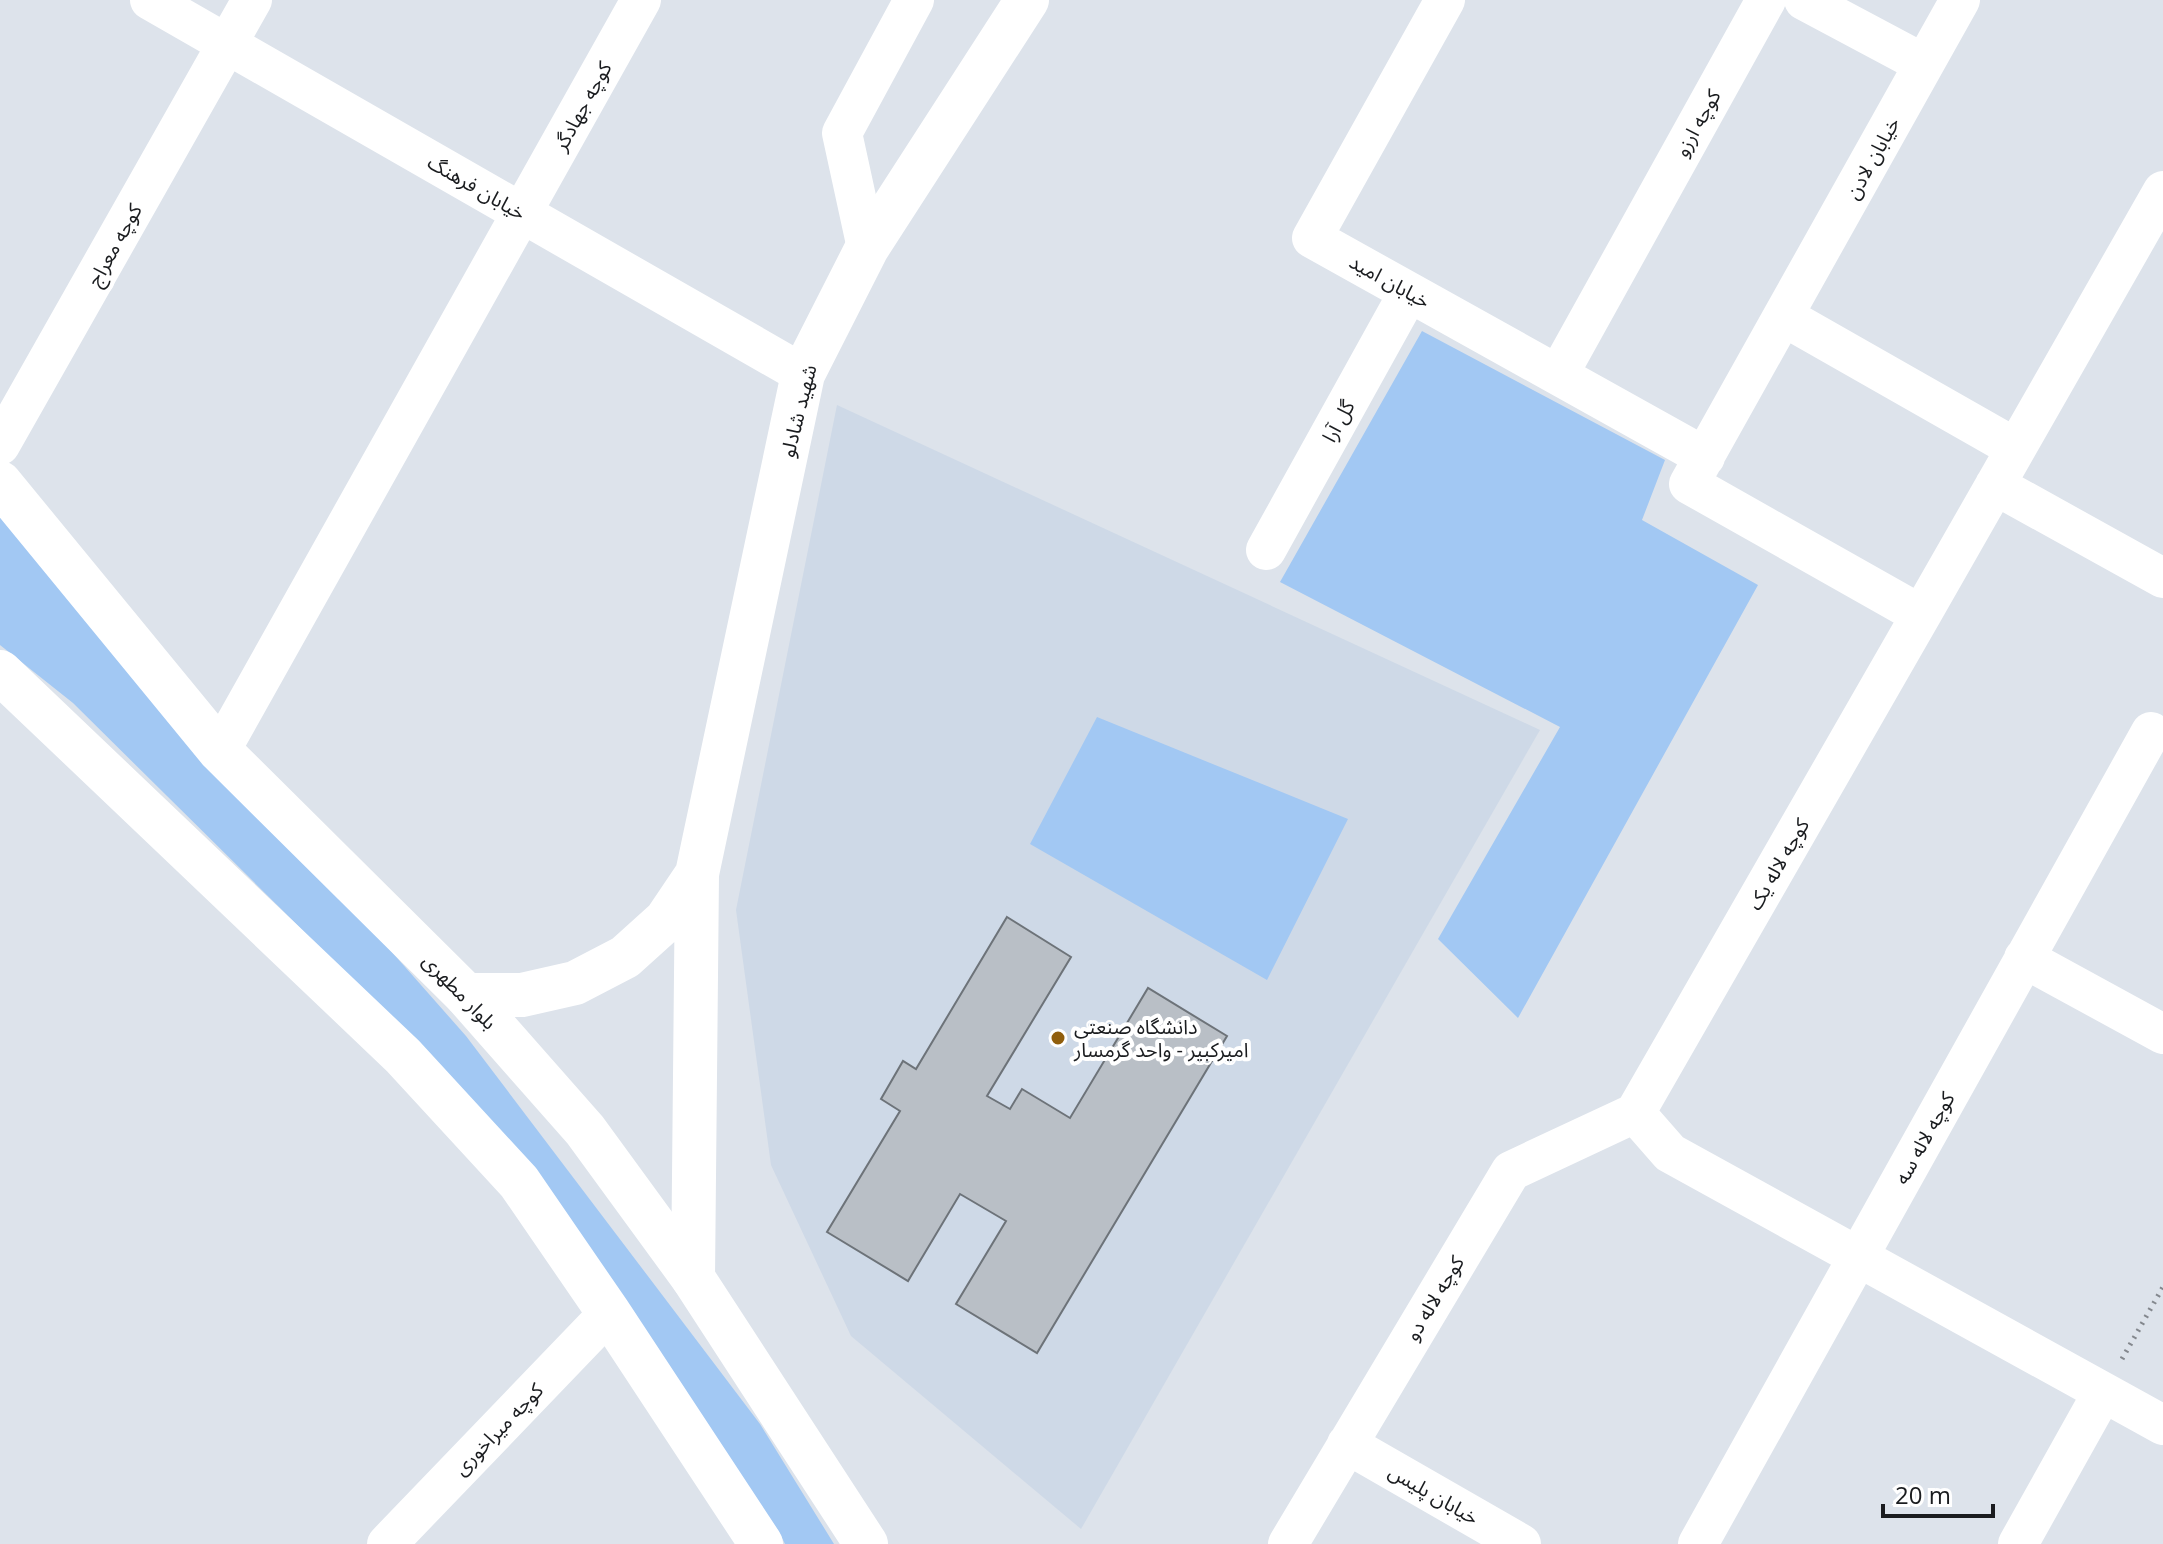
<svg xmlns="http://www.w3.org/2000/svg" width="2163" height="1544" viewBox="0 0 2163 1544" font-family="'Open Sans','Noto Sans Arabic',sans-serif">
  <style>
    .built { fill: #ced9e7 }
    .green { fill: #a2c8f3 }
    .building { fill: #b9bfc6; stroke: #6d7379; stroke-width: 2 }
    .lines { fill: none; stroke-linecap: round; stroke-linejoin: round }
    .path { stroke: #84888e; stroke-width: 5; stroke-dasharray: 2 6; stroke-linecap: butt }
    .minor { stroke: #fff; stroke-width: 40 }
    .tertiary { stroke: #fff; stroke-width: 44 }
    .secondary { stroke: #fff; stroke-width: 44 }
    .poi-dot { fill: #905e0d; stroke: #fff; stroke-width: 3 }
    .labels { text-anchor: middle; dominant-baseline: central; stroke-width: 8; stroke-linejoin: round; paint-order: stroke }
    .street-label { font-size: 20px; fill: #1a1c1f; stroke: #fff }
    .poi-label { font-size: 20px; fill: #1a1c1f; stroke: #fff; text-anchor: start }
  </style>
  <rect width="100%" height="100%" fill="#dde3eb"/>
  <path class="built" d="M837 405 1540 730 1081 1529 851 1336 771 1165 736 910Z"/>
  <path class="green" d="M1422 331 1665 460 1642 520 1758 585 1518 1018 1438 939 1560 727 1280 582Z
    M0 508 466 1036 760 1424 834 1544H785L778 1530 365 992 73 703 0 645Z
    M1097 717 1348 819 1267 980 1030 844Z"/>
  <path class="building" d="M1007 917 1071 957 987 1096 1010 1109 1022 1089 1070 1118 1148 988 1227 1036 1037 1353 956 1304 1006 1221 960 1194 908 1281 827 1232 900 1111 881 1099 903 1061 916 1069Z"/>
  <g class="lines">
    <path class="path" d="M2122 1359 2163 1287"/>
    <path class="minor" d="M150 0 803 374
      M1445 0 1312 238 1705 457
      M1804 0 1924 64
      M867 248 842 133 914 0
      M1783 316 1960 0
      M1558 375 1766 0
      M0 445 252 0
      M2015 448 1783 316 1689 484 1921 615 2163 191
      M1995 485 2163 578
      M1266 550 1409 292
      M220 751 641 0
      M2024 958 2163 1034
      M1635 1113 1670 1153 2163 1425
      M1635 1113 1921 615
      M1347 1444 1521 1544
      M387 1544 609 1313
      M1288 1544 1511 1171 1635 1113
      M1698 1544 2151 732
      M2018 1544 2103 1392"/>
    <path class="tertiary" d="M466 995H522L575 983 625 957 666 920 697 874
      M693 1278 697 874 803 374 867 248 1027 0"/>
    <path class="secondary" d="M0 483 220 751 466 995 585 1130 693 1278 866 1544
      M0 672 403 1056 519 1182 609 1313 761 1544"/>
  </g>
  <circle class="poi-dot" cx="1058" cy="1038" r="8"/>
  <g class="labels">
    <g class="street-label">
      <text transform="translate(582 106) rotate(-61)">کوچه جهادگر</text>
      <text transform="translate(1697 123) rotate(-61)">کوچه ارزو</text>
      <text transform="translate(1872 158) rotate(-61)">خیابان لادن</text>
      <text transform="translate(477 187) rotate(30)">خیابان فرهنگ</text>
      <text transform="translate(114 245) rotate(-61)">کوچه معراج</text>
      <text transform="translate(1390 281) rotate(29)">خیابان امید</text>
      <text transform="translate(798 411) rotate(-76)">شهید شادلو</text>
      <text transform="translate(1338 421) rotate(-61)">گل آرا</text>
      <text transform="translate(1778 864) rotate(-60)">کوچه لاله یک</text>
      <text transform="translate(460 991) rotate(46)">بلوار مطهری</text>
      <text transform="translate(1924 1138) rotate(-61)">کوچه لاله سه</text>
      <text transform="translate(1434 1298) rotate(-59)">کوچه لاله دو</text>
      <text transform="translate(498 1429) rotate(-46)">کوچه میراخوری</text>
      <text transform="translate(1434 1494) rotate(30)">خیابان پلیس</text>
    </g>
    <g class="poi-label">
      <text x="1074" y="1026">دانشگاه صنعتی<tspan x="1074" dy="23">امیرکبیر - واحد گرمسار</tspan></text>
    </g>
  </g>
  <path d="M1883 1504v12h110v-12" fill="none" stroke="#1a1c1f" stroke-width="4"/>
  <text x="1895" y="1504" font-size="24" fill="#1a1c1f" stroke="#ffffff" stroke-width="6" paint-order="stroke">20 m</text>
</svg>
